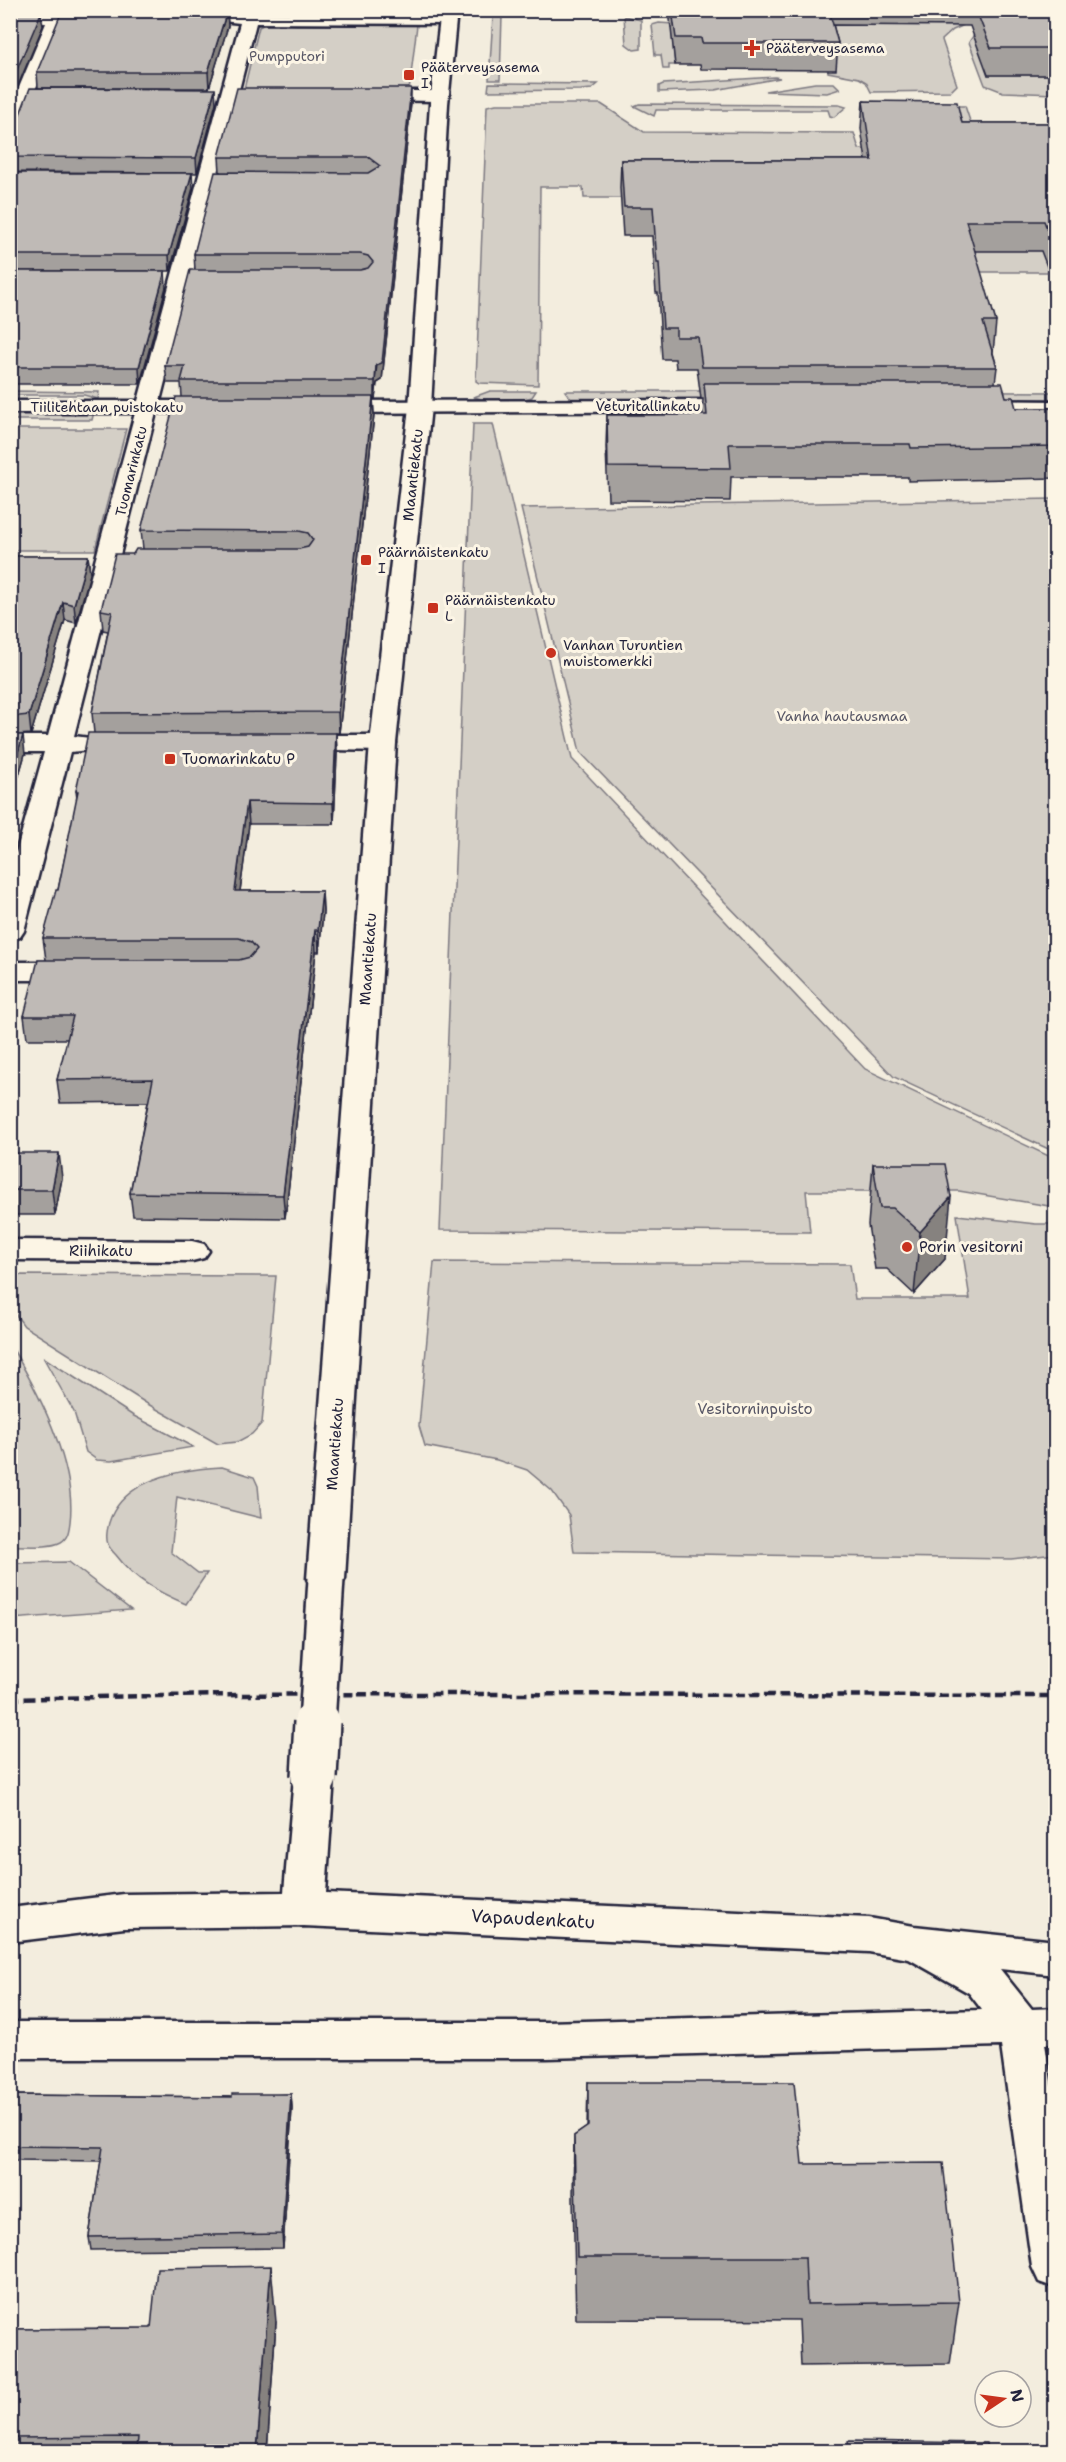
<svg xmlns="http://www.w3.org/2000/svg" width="1066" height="2462" viewBox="0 0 1066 2462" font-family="'Shantell Sans',sans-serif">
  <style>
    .green { fill: #d4cfc6; stroke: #7b7880; stroke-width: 1.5 }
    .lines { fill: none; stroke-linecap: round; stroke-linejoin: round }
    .street-casing { stroke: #22223b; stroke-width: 5 }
    .secondary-casing { stroke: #22223b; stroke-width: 5 }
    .street { fill: #fcf5e5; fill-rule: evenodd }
    .secondary { fill: #fcf5e5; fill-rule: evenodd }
    .rail { stroke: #22223b; stroke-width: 4.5; stroke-dasharray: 10 4.5; stroke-linecap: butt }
    .secondary-bridge-far1-casing { stroke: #22223b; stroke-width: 40; stroke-linecap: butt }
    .secondary-bridge-casing { stroke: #22223b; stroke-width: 50; stroke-linecap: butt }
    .secondary-bridge-far1 { stroke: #fcf5e5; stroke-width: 35 }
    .secondary-bridge { stroke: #fcf5e5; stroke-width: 45 }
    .wall { fill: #a4a09d; stroke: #22223b; stroke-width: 1.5 }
    .shaded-wall { fill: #86827f; stroke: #22223b; stroke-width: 1.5 }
    .building { fill: #bfbab6; stroke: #22223b; stroke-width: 1.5 }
    .poi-dot { fill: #c8321e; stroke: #fcf5e5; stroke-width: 2 }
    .labels { text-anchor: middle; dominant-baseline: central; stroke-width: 6; stroke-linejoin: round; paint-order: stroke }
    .far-poi-label { font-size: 14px; fill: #22223b; stroke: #fcf5e5; text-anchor: start }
    .far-park-label { font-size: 14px; fill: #575665; stroke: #fcf5e5 }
    .far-street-label { font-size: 14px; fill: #22223b; stroke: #fcf5e5 }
    .street-label { font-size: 15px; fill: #22223b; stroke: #fcf5e5 }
    .poi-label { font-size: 15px; fill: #22223b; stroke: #fcf5e5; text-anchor: start }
    .park-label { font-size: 15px; fill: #575665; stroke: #fcf5e5 }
    .near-street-label { font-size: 18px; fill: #22223b; stroke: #fcf5e5 }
  </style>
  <rect width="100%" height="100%" fill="#f3edde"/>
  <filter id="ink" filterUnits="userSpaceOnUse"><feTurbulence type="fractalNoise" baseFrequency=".0167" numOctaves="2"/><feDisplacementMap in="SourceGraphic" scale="12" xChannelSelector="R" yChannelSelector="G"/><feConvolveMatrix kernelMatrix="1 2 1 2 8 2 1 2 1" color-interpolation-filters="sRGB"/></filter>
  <g filter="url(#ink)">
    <path class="green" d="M493 16H502L500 80H489Z
      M624 16 641 20V49L634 50 626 44Z
      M269 22 297 25H385L414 22 417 25 409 91 244 89 259 27Z
      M659 23 689 25 672 35 675 65H669V69H663L661 55H655L652 25Z
      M969 23 953 30 942 40 957 85 951 91 871 92 866 82 859 78 828 72 825 25Z
      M993 28 988 75H1049L1055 94 1003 92 985 85 969 42 973 36Z
      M775 77 780 78 715 90 659 92V86L663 84Z
      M489 83 598 84 592 89 581 90 488 91Z
      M815 83H834L840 89 827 93 765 91Z
      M601 104 644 132 854 133 859 149 909 150 870 106H965L978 145 1055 251V272H969L621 188V198H584L583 187H540L538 385 479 383 476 381 487 106 496 104Z
      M639 104 839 105 846 107 834 117 830 116 828 110H656L654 116 634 106Z
      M11 391 99 392 98 399 84 395H11Z
      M490 391H536L532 397C515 402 491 402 474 397Z
      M565 391H775L766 399 577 400 571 399Z
      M806 391 1055 392 1056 399H815Z
      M11 411 94 412 92 420H11Z
      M473 424H493L572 759 865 1069 1055 1159V1207L959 1191H806L810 1232 440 1230Z
      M11 429H126L95 550H11Z
      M1055 499H1056L1055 1152 894 1077 580 752 521 508Z
      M957 1215 1036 1224H1055V1554L1011 1559 574 1552 569 1515 552 1491 527 1470 497 1460 425 1446 419 1426 434 1262 850 1264 855 1299H970Z
      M11 1275 276 1276 262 1423 252 1434 237 1442 218 1444 146 1403 24 1326 11 1308Z
      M11 1346C39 1393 77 1466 70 1522 69 1530 68 1538 61 1542 48 1549 25 1545 11 1546Z
      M43 1357 132 1415 193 1447 111 1461 97 1460 86 1452 74 1412Z
      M222 1467 254 1477 258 1486 261 1518 177 1497 171 1552 198 1573H207L186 1604C158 1592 135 1580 116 1555 113 1552 109 1548 108 1544 105 1537 108 1524 111 1517 128 1478 183 1469 222 1467Z
      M69 1562 131 1610 11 1619V1563Z"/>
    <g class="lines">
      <defs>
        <path id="street" d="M52 10H68L67 14 104 13 112 18 104 23H62L35 90H72L81 95 72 100H30L19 128 10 133V106L13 100H10V90H18L46 23 10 24V14H50Z
          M243 10H259L258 13 448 14 456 19 448 24 256 23 160 401H220L228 402 231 407 228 412 220 413H156L74 736 90 738 94 744 90 750 70 752 24 931 20 937 10 940V875L44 752H10V736H48L135 413H10V401H138L240 23 222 21 220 18 222 15 242 13Z
          M366 91H440L449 96 440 101 360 100 357 96Z
          M748 400 756 401 759 406 756 411 328 413 320 412 317 407 320 402 328 401Z
          M970 400 1056 401V413L962 411 959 406 962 401Z
          M291 735H383L392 737 396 743 392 749 383 751 282 749 278 743 282 737Z
          M10 962H81L91 965 96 971 91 977 81 980H10Z
          M10 1240 192 1241 204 1244 209 1251 204 1258 192 1261 10 1260Z"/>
        <path id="secondary" d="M441 10H457L448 104 431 407 396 743 345 1579 339 1588 326 1592 313 1588 307 1579 370 743 409 407 430 104Z
          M314 1762 328 1766 334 1777 326 1893 869 1918 914 1926 1056 1941V1975L1000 1969 1032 2009 1056 2008V2044H1045L1056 2112V2288L1039 2282 1032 2267 1001 2046 547 2058H10V2022H547L982 2010 969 1993 909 1959 869 1952 304 1926 124 1928 10 1942V1908L124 1894 284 1892 294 1777 300 1766Z"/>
      </defs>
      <use href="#street" class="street-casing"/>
      <use href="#secondary" class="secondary-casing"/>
      <use href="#street" class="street"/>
      <use href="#secondary" class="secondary"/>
      <path class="rail" d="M10 1699C358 1690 707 1696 1056 1696"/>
      <defs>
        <path id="secondary-bridge-far1" d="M317 1723 326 1579"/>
        <path id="secondary-bridge" d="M314 1777 317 1722"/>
      </defs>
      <use href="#secondary-bridge-far1" class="secondary-bridge-far1-casing"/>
      <use href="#secondary-bridge" class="secondary-bridge-casing"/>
      <use href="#secondary-bridge-far1" class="secondary-bridge-far1"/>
      <use href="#secondary-bridge" class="secondary-bridge"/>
    </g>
    <path class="wall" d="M10 10H50L49 12H10Z
      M69 10H241L240 12H227L228 26 209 88H38L37 72Z
      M260 10H422V11L261 12Z
      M669 10H1056V92L1049 75H988L970 26 833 25 838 43 836 70 701 69 700 65H675Z
      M863 101 962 123H1056V290L1041 251H974L996 322 993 353 997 367 995 383 1006 397 1016 408H1056V478L908 481V477H731L730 501 608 500 606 447 607 415H702L703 399H701L697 368H676L675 359H662L658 293H656L652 236H623L620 188 621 160H866L861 129Z
      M216 103 197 173 10 172V119Z
      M411 103 382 380 377 383 375 399H373L374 415 339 733H336L337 753 334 824H249L240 891H322L323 912 319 952H316L285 1218 133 1216 130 1193 148 1102 60 1103 57 1080 68 1039H27L24 1016 46 960 43 938 58 890 77 799 76 791 94 733 92 713 108 631 103 630 101 610 133 554 143 549 141 530 182 397 181 383H167L165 366 195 270 194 254 220 172 219 157Z
      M10 173 193 188 170 271H10Z
      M10 271 166 287 140 384H10Z
      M10 556H88L90 574 76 623 65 620 31 734 17 735 25 754 10 806Z
      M10 1153 62 1178 55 1215H10Z
      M873 1164 945 1259 914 1294 887 1269H875L868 1225Z
      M588 2082 802 2164 959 2302 950 2364 801 2366 799 2320 576 2319 573 2199 574 2136 587 2127Z
      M291 2094 292 2108 283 2248 91 2250 89 2237 101 2161 10 2160V2095L232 2097Z
      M276 2322 267 2451H10V2329L151 2328Z"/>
    <path class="shaded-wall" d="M227 11 228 26 209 88 208 72Z
      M41 13 43 26 17 88 10 89V75Z
      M411 88V103L382 380 377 383 375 399V381Z
      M215 89 216 103 197 173 196 158Z
      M192 173 193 188 170 271 169 255Z
      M165 271 166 287 140 384 139 367Z
      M373 397 374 415 339 733 338 712Z
      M88 556 90 574 76 623 74 605Z
      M63 602 65 620 31 734 29 715Z
      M336 733 337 753 334 824 333 803Z
      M23 735 25 754 10 806V779Z
      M247 802 249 824 237 913 235 891Z
      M322 891 323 912 319 952 318 930Z
      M315 930 316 952 285 1218 283 1195Z
      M59 1153 62 1178 55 1215 52 1190Z
      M951 1197 945 1259 914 1294 920 1232Z
      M291 2094 292 2108 283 2248 282 2234Z
      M271 2266 276 2322 267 2451H257Z"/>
    <path class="building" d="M672 10H829L838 43H702L701 38H676Z
      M976 10H1056V58L1051 48H991Z
      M62 11H227L208 72H37Z
      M10 13H41L15 74 10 75Z
      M30 88 215 89 196 158 10 157V119L20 114Z
      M237 88H411L382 363 376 365 375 381H181L185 366H165L190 270H360L368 268 373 262 368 256 360 254H194L215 172 368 173 380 166 368 157H219Z
      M863 101 957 102 962 123H1056V251L1044 221H966L996 322H983L997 367H702L698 337H676V328H663L659 263H657L653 207H624L621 160H872Z
      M10 173H192L169 255H10Z
      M10 271H165L139 367H10Z
      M704 383H1002L1006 397H1013L1016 408H1056V446L911 448 910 444H729L731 468 608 467 607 415H707Z
      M176 397H373L338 712 92 713 112 612 101 610 115 554H133L136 549H299L308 547 313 540 308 533 299 531 141 530Z
      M10 556H88L74 605 63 602 29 715 10 717Z
      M88 733H336L333 803 247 802 235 891H322L318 930H315L283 1195 130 1193 153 1079 57 1080 73 1016H24L38 960H239L250 957 257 949 251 942 239 938H43L56 890H58L78 791H76Z
      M10 735H23L10 779Z
      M10 1153H59L52 1190H10Z
      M873 1164H945L951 1197 920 1232 893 1208H880Z
      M588 2082H794L802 2164 943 2163 959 2302 807 2304 805 2257H577L574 2136 588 2126Z
      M232 2094H291L282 2234 89 2237 103 2147 10 2146V2095L232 2097Z
      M271 2266 257 2451H137L138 2437 10 2438V2329L151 2328 157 2268Z
      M848 2441 986 2443 987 2451H849Z"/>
  </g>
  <g class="poi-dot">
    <path d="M749 39h6v6h6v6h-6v6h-6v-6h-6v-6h6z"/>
    <rect x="403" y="69" width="12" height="12" rx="3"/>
    <rect x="360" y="554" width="12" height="12" rx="3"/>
    <rect x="427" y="602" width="12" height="12" rx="3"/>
    <circle cx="551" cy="653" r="6"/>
    <rect x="164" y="753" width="12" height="12" rx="3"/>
    <circle cx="907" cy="1247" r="6"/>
  </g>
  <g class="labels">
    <g class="far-poi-label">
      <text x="766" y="48">Pääterveysasema</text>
      <text x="421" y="67">Pääterveysasema<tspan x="421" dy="16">I</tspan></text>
      <text x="378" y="552">Päärnäistenkatu<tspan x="378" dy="16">I</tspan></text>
      <text x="445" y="600">Päärnäistenkatu<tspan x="445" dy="16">L</tspan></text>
      <text x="563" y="645">Vanhan Turuntien<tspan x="563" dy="16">muistomerkki</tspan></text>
    </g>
    <g class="far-park-label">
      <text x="287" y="56">Pumpputori</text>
      <text x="842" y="716">Vanha hautausmaa</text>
    </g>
    <g class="far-street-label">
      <text x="648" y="406">Veturitallinkatu</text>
      <text x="107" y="407">Tiilitehtaan puistokatu</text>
      <text transform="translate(131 471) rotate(-76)">Tuomarinkatu</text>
    </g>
    <g class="street-label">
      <text transform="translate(413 475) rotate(-84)">Maantiekatu</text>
      <text transform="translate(368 959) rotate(-86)">Maantiekatu</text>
      <text x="101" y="1251">Riihikatu</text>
      <text transform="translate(335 1444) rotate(-86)">Maantiekatu</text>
    </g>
    <g class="poi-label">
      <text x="182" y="759">Tuomarinkatu P</text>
      <text x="919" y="1247">Porin vesitorni</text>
    </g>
    <g class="park-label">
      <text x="755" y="1409">Vesitorninpuisto</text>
    </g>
    <g class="near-street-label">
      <text transform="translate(533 1919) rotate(3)">Vapaudenkatu</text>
    </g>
  </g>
  <rect width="1066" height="2462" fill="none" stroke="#fcf5e5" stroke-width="36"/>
  <rect x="18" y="18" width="1030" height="2426" fill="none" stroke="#22223b" stroke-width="2" filter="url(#ink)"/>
  <g transform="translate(1003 2399) rotate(77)"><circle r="28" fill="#fcf5e5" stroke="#a5a1a1" stroke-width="1.5"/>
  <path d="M0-4.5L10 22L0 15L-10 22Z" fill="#c8321e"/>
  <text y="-9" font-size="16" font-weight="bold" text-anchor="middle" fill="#22223b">N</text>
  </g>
</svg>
